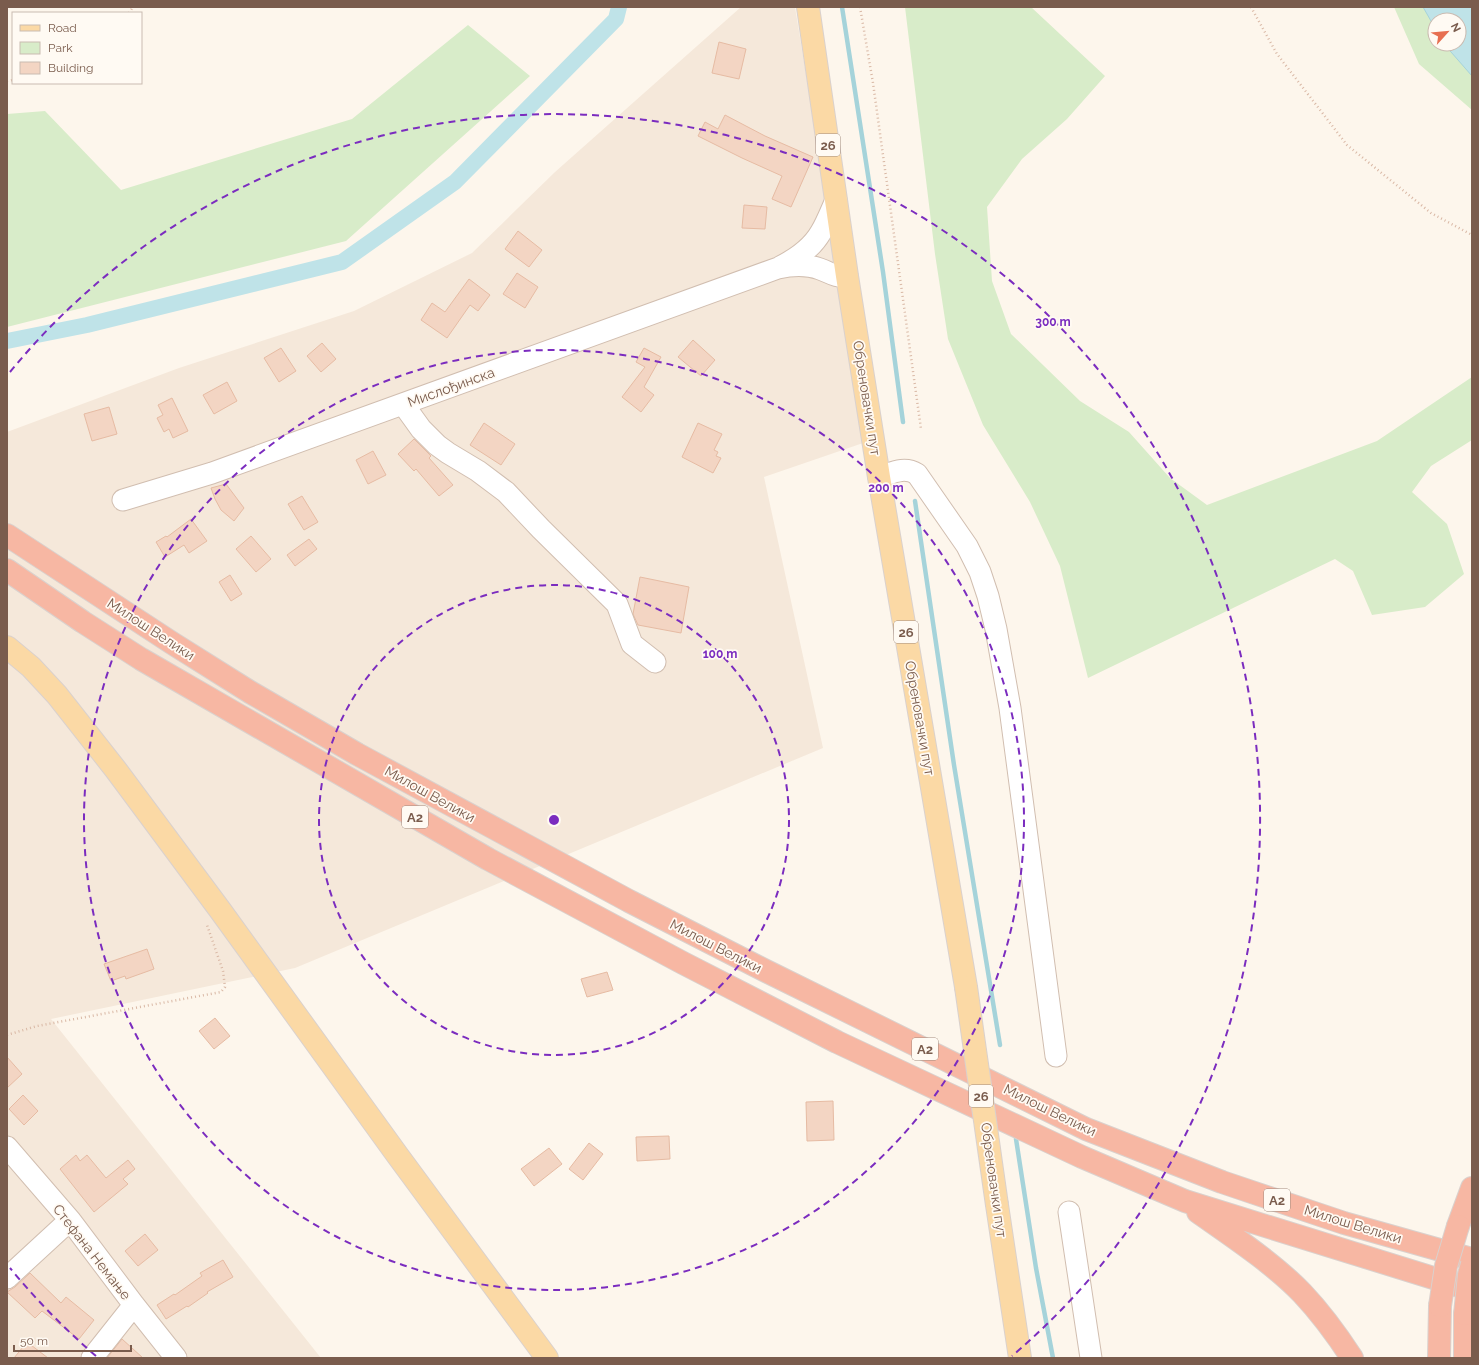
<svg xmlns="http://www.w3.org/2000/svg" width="1479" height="1365" viewBox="0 0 1479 1365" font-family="Raleway,sans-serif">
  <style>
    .residential { fill: #f5e8da }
    .green { fill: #d8ecc9; fill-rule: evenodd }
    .water { fill: #bfe3e8; stroke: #a5d3da }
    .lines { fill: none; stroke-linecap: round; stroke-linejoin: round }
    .stream { stroke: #a5d3da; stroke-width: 4.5 }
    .canal { stroke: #bfe3e8; stroke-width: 16 }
    .building { fill: #f3d5c3; stroke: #e6bba3 }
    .minor-casing { stroke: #d1beb0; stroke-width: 23 }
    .major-casing { stroke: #dad1cd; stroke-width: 24 }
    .highway-casing { stroke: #dad1cd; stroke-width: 24 }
    .path { stroke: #d9b8a5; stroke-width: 2.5; stroke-dasharray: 1 3; stroke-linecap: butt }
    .minor { stroke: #fff; stroke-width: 21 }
    .major { stroke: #fbd9a5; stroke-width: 22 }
    .highway { stroke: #f7b7a3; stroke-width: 22 }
    .major-bridge-casing { stroke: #dad1cd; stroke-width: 24; stroke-linecap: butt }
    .highway-bridge-casing { stroke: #dad1cd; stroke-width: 24; stroke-linecap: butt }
    .major-bridge { stroke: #fbd9a5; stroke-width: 22 }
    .highway-bridge { stroke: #f7b7a3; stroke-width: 22 }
    .ring { fill: none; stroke: #7b2cbf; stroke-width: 2; stroke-dasharray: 7 5 }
    .labels { text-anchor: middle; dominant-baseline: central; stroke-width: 3.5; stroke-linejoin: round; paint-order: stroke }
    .shield { fill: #fffaf3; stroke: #a28b7f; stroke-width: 1 }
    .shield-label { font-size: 13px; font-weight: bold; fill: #7a5c4d }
    .street-label { font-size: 14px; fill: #7a5c4d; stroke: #fffaf3 }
    .centre { fill: #7b2cbf; stroke: #fffaf3; stroke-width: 2 }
    .ring-label { font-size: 12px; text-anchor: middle; font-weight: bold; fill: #7b2cbf; stroke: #fffaf3; stroke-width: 3.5; stroke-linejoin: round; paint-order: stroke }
  </style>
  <rect width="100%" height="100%" fill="#fdf6ec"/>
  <path class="residential" d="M741 7H795L866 442 764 477 823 748 295 968 51 1019 321 1358H7V432L179 368 354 311 472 253 555 172Z"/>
  <path class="green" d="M905 7H1031L1105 76 1067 119 1022 159 987 207 992 281 1011 334 1080 401 1129 432 1170 478 1207 505 1377 441 1472 377V440L1431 466 1412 492 1447 524 1464 574 1425 607 1372 615 1353 571 1335 559 1088 678 1060 566 1030 502 983 425 948 339 935 254Z
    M1394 7H1472V110L1419 64ZM1435 20H1459V44H1435Z
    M468 25 530 76 346 241 7 327V114L45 111 121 190 352 119Z"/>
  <path class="water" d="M1423 7H1472V76L1444 44H1459V20H1435V28Z"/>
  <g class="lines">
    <path class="stream" d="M842 7 883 272 903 422
      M915 501 954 765 1000 1045
      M1016 1139 1036 1268 1053 1358"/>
    <path class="canal" d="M7 341 87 325 342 262 455 182 616 19 619 7"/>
  </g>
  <path class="building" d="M719 42 746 49 739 79 712 73Z
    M725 115 765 136 813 157 791 207 772 199 782 176 742 158 698 136 705 122 718 129Z
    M744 205 767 207 765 229 742 228Z
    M518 231 542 250 529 267 505 249Z
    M517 273 538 287 525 308 503 294Z
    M469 279 490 295 478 311 470 305 447 338 421 320 432 303 445 312Z
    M693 340 715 360 701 376 678 357Z
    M322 343 336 359 321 372 307 356Z
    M281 348 296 371 279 382 264 358Z
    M644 348 661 357 644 387 654 395 641 412 622 397 645 367 636 362Z
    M227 382 237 401 214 414 203 395Z
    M172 398 188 431 173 438 169 429 164 432 157 418 163 415 158 405Z
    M109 407 117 434 92 441 84 414Z
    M484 423 515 444 501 465 470 445Z
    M698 423 722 434 714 450 718 452 716 456 721 458 713 473 682 457Z
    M414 439 431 456 429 458 453 485 439 496 416 469 414 471 398 454Z
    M373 451 386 475 368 484 356 460Z
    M226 484 244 508 234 521 221 510 215 499 211 488Z
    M302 496 318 522 304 530 288 504Z
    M191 519 207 541 189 553 184 545 165 557 156 542 166 536 167 537Z
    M251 536 271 559 256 572 236 549Z
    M309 539 317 549 295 566 287 555Z
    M230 575 242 594 231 601 219 582Z
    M640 577 689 587 681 633 638 625 633 614Z
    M147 949 154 969 126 979 125 976 111 981 104 964Z
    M607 972 613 990 587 997 581 979Z
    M215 1018 230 1036 214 1049 199 1031Z
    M7 1057 22 1074 7 1088Z
    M23 1095 38 1111 24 1125 9 1109Z
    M833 1101 834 1140 807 1141 806 1102Z
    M669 1136 670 1159 637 1161 636 1137Z
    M589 1143 603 1154 583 1180 569 1169Z
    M549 1148 562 1164 534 1186 521 1169Z
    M76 1155 80 1161 87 1155 106 1178 128 1160 135 1169 123 1179 128 1184 94 1212 60 1169Z
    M145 1234 158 1250 138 1266 125 1251Z
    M223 1260 233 1277 207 1292 208 1293 188 1307 187 1306 166 1319 157 1305 174 1294 175 1295 202 1276 200 1273Z
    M30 1273 61 1303 66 1297 94 1320 79 1339 42 1311 35 1318 7 1292 15 1287Z
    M122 1339 143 1358H107Z
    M27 1342 48 1358H14Z"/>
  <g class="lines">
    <defs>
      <path id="minor" d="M780 267C796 259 812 248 821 232 827 222 831 211 836 200
        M403 404 421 429 437 445 448 453 478 471 506 492 541 529 617 604 632 644 655 662
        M879 477C892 473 904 466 917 474L967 546 980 572 988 596 996 629 1010 708 1056 1056
        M123 500 212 473 778 268C792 265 806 264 820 269 832 273 833 277 847 276
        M7 1147 70 1220 134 1305 176 1358
        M1069 1212 1091 1358
        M7 1278 70 1220
        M92 1358 134 1305"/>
      <path id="major" d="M808 7 847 276 879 477 966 987
        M7 647 31 667 57 695 116 770 220 910 398 1156 547 1358
        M997 1205 1020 1358"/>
      <path id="highway" d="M7 535 172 643 250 692 357 754 629 901 764 970 1086 1129 1222 1182 1344 1223 1472 1259
        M7 570 83 622 141 659 488 859 683 963 837 1042 1082 1157 1185 1201 1472 1290
        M1198 1212C1232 1236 1273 1263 1302 1293 1321 1313 1337 1335 1352 1358
        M1458 1226 1472 1188
        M1439 1358 1440 1306
        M1465 1358V1314"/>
    </defs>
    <use href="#minor" class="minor-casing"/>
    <use href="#major" class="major-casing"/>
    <use href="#highway" class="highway-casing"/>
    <path class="path" d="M860 7 873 83 921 429
      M1251 7 1277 54 1347 145 1431 213 1472 235
      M129 13 133 7
      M7 81 13 80
      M7 1035 37 1026 221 992 225 987 223 971 207 925"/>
    <use href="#minor" class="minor"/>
    <use href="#major" class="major"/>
    <use href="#highway" class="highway"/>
    <defs>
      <path id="major-bridge" d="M966 987 997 1205"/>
      <path id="highway-bridge" d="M1440 1306 1446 1266 1458 1226
        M1465 1314 1469 1275 1472 1264"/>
    </defs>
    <use href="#major-bridge" class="major-bridge-casing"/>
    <use href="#highway-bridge" class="highway-bridge-casing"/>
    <use href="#major-bridge" class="major-bridge"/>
    <use href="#highway-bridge" class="highway-bridge"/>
  </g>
  <g class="ring">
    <circle cx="554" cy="820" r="235"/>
    <circle cx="554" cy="820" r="470"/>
    <path d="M96 1356A705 705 0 0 1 10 1268M10 372A705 705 0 1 1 1012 1356"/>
  </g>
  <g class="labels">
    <g class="shield">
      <rect x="816" y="134" width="24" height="22" rx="3"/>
      <rect x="894" y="621" width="24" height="22" rx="3"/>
      <rect x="402" y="806" width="26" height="22" rx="3"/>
      <rect x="912" y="1038" width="26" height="22" rx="3"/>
      <rect x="969" y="1085" width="24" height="22" rx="3"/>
      <rect x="1264" y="1189" width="26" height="22" rx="3"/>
    </g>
    <g class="shield-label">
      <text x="828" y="145">26</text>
      <text x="906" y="632">26</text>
      <text x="415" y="817">A2</text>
      <text x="925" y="1049">A2</text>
      <text x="981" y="1096">26</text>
      <text x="1277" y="1200">A2</text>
    </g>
    <g class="street-label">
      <text transform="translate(451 387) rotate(-20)">Мислођинска</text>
      <text transform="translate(867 398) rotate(81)">Обреновачки пут</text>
      <text transform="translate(151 629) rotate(33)">Милош Велики</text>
      <text transform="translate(920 718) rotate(80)">Обреновачки пут</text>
      <text transform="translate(430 794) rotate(29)">Милош Велики</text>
      <text transform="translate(716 946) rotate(27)">Милош Велики</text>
      <text transform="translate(1050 1110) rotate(26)">Милош Велики</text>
      <text transform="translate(994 1180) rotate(82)">Обреновачки пут</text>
      <text transform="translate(1353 1224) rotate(17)">Милош Велики</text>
      <text transform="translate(92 1252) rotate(52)">Стефана Немање</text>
    </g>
  </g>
  <circle cx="554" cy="820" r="6" class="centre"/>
  <g class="ring-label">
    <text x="1053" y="326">300 m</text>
    <text x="886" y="492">200 m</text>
    <text x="720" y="658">100 m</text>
  </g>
  <rect width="1479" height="1365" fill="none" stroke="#7a5c4d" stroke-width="16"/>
  <rect x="12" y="12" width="130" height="72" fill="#fffaf3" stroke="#cabbb1"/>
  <rect x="20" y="25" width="20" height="6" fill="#fbd9a5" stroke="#cabbb1"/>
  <text x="48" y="32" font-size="12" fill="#7a5c4d">Road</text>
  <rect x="20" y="42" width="20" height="12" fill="#d8ecc9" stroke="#cabbb1"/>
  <text x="48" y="52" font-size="12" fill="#7a5c4d">Park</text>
  <rect x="20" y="62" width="20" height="12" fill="#f3d5c3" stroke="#cabbb1"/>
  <text x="48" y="72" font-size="12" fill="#7a5c4d">Building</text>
  <g transform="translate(1447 32) rotate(63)"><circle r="19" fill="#fffaf3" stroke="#cabbb1"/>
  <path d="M0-3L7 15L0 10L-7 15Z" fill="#e76f51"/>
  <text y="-6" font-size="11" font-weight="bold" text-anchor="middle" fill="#7a5c4d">N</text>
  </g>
  <path d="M14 1345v6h117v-6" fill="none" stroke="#7a5c4d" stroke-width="2"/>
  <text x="20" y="1345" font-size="12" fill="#7a5c4d" stroke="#fffaf3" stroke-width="3" paint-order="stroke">50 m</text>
</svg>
